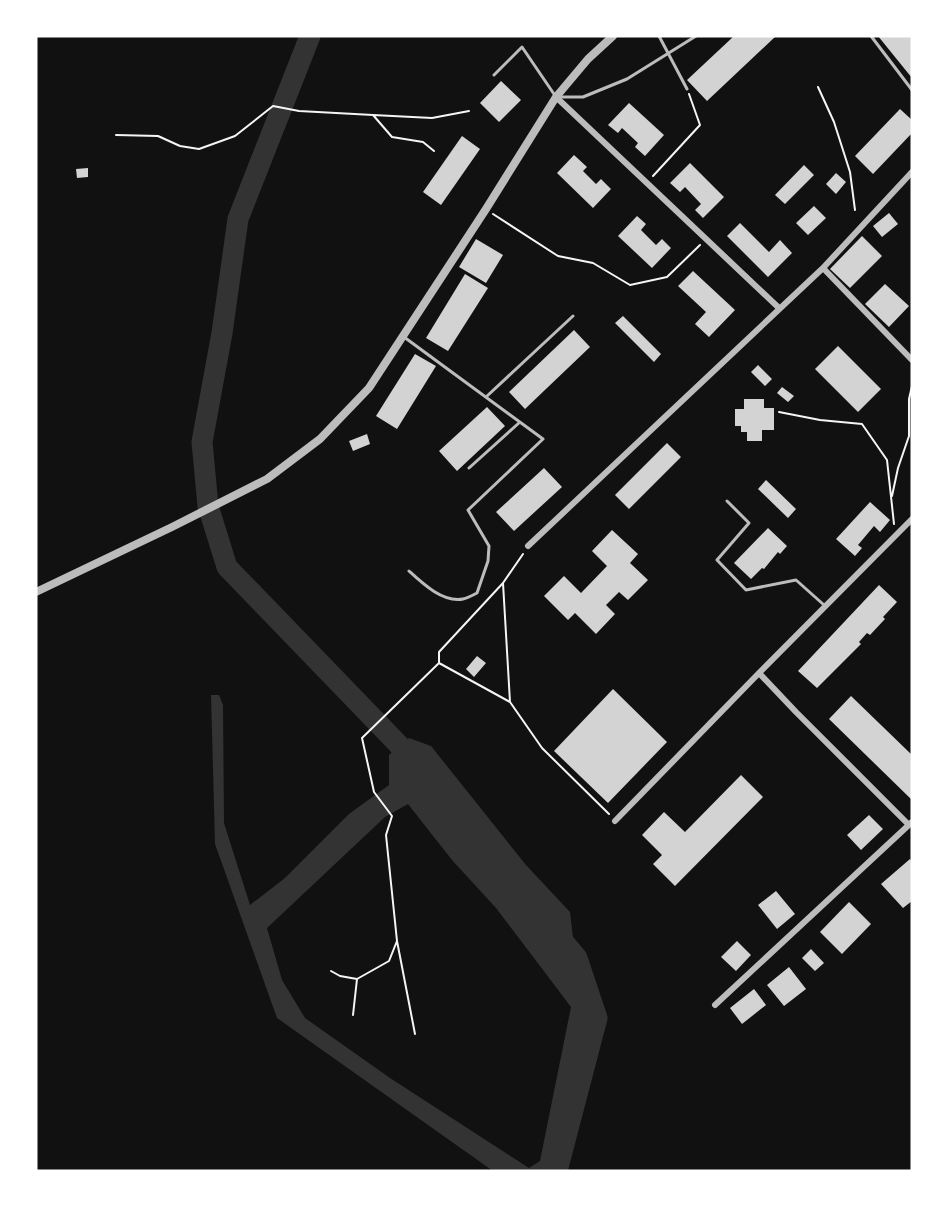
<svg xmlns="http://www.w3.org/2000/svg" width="948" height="1207" viewBox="0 0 948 1207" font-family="'Noto Sans',sans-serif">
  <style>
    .water { fill: #333; fill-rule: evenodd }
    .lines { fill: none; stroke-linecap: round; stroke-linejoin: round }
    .river { stroke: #333; stroke-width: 21 }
    .building { fill: #d3d3d3 }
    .path { stroke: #f5f5f5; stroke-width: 2 }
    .service { stroke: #bcbcbc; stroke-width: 3 }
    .minor { stroke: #bcbcbc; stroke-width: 6 }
    .tertiary { stroke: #bcbcbc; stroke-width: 8 }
  </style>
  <rect width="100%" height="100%" fill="#111"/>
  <path class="water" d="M211 695H219L223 705 224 823 250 905 285 878 349 814 389 785V755L399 745 409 738 431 746 526 865 570 912 577 972 591 1016 562 1171H493L277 1018 215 844ZM408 804 452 860 496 908 571 1007 540 1161 529 1168 390 1078 305 1018 282 980 267 928 385 817Z"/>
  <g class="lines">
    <path class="river" d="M310 36 238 219 222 333 202 442 208 506 227 567 399 745 418 767
      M557 934 577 958 597 1018 557 1171"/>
  </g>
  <path class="building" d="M734 36H776L707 101 687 80Z
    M878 36H912V78Z
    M501 81 521 100 499 122 480 103Z
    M629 103 664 135 645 156 635 147 638 143 622 128 618 133 608 125Z
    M900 109 912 120V133L873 174 855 156Z
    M462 136 480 149 441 205 423 192Z
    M574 155 587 167 583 171 596 184 601 179 611 189 593 208 557 173Z
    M690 163 724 197 703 218 695 210 701 204 685 187 680 192 670 183Z
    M804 165 814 175 785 204 775 195Z
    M88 168V177L77 178 76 169Z
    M836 173 846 182 836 194 826 184Z
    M814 206 826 218 808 235 796 223Z
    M889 213 898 224 882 237 873 226Z
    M637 216 646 224 641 230 656 245 662 239 671 248 652 268 618 236Z
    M740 223 769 252 780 240 792 253 768 277 727 236Z
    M862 236 882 256 850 288 830 269Z
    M476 239 503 255 486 283 459 267Z
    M693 271 735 310 709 337 695 324 706 312 678 286Z
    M465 274 488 288 448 351 426 338Z
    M885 284 909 306 889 327 865 304Z
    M623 316 661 354 654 362 615 323Z
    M574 330 590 347 525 409 509 392Z
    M838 346 881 389 858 412 815 369Z
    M415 354 436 366 397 429 376 416Z
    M758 365 772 379 765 386 751 372Z
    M782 387 794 396 788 402 777 393Z
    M744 399H764V408H774V430H762V441H747V432H741V426H735V409H744Z
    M487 407 505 426 457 471 439 451Z
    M367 434 370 444 353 451 349 441Z
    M667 443 681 457 629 509 615 495Z
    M544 468 562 487 514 531 496 512Z
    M766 480 796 509 788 518 758 489Z
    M870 502 890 520 880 532 874 526 858 545 862 548 855 556 836 539Z
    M768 528 787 546 780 554 778 552 764 569 762 568 751 579 734 563Z
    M612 530 638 554 630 563 648 580 628 600 619 592 606 605 615 614 596 634 575 613 568 620 544 596 564 576 581 593 607 566 592 551Z
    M879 585 897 602 883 617 885 619 870 635 867 633 859 642 861 644 817 688 798 671Z
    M477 656 486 663 474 677 466 669Z
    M613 689 667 742 608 803 554 751Z
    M851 696 912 755V800L829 719Z
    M741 775 763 797 675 886 653 864 662 855 642 835 664 812 685 832Z
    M869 815 883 829 861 850 847 835Z
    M910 859 912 862V901L903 908 881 884Z
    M776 891 795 914 777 929 758 905Z
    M849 902 871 924 842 954 820 932Z
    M737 941 751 955 736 971 721 957Z
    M811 949 824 963 815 971 802 958Z
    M789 967 806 989 784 1006 767 985Z
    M754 989 766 1005 742 1024 730 1008Z"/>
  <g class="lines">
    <path class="path" d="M818 87 834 122 850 172 855 210
      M373 115 432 118 469 111
      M116 135 158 136 180 146 199 149 235 136 273 106 299 111 373 115 392 137 423 142 434 151
      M653 176 700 125 689 94
      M493 214 558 256 593 263 630 285 667 277 700 245
      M779 412 820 420 862 424 887 460 894 524
      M892 496 898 468 909 436V399L912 386
      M503 583 510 702
      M439 663 510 702 542 748 609 814
      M331 971 340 976 357 979
      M353 1015 357 979 389 961 397 941
      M415 1034 397 941 386 835 392 816 374 792 362 738 439 663V652L503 583 523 554"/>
    <path class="service" d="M659 36 687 89
      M871 36 912 90
      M494 75 522 47 556 97H583L627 79 696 36
      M404 337 543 439 468 510 489 546 488 561 477 593C473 595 468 598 463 599 443 603 422 583 409 571
      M486 397 573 316
      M469 468 520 422
      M727 501 749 523 717 560 746 590 796 580 824 605"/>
    <path class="minor" d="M556 97 779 308
      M823 268 912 360
      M528 546 823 268 912 172
      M759 673 796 712 909 825
      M615 821 759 673 912 519
      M715 1005 912 822"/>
    <path class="tertiary" d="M36 592 172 527 267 479 320 439 369 388 486 209 556 97 588 59 613 36"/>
  </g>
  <rect width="948" height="1207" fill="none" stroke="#ffffff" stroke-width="75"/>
</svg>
